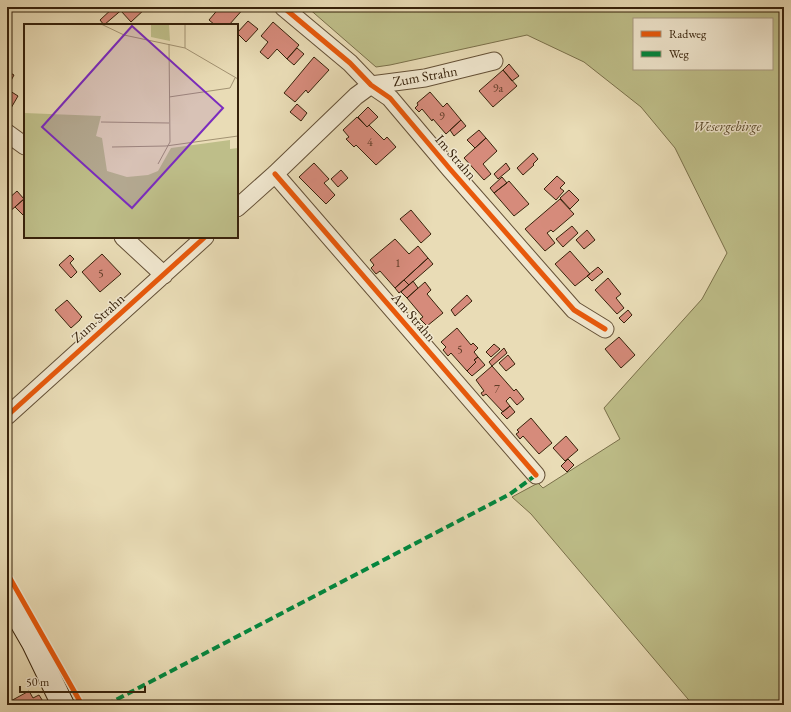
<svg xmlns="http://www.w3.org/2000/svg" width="791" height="712" viewBox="0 0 791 712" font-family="'EB Garamond',serif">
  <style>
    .green { fill: #bebe89; stroke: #7a704a; fill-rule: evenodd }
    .building { fill: #d68b7b; stroke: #37220b }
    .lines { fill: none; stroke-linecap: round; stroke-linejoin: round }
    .street-casing { stroke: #645036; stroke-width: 19 }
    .secondary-casing { stroke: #37220b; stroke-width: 24 }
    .street { stroke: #f1e8d0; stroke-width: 17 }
    .secondary { stroke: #f1e8d0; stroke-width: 22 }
    .quiet { stroke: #00873e; stroke-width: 4; stroke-dasharray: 8 4; stroke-linecap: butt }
    .cycleway-casing { stroke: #f1e8d0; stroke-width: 8 }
    .cycleway { stroke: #e8590c; stroke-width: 5 }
    .labels { text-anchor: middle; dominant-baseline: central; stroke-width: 3; stroke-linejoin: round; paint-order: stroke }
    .number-label { font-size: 12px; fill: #5f3c27 }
    .street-label { font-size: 14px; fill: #37220b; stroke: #f1e8d0 }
    .park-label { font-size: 14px; font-style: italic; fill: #59492a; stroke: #f1e8d0 }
    .inset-road { fill: none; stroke: #a29272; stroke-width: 1 }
    .view { fill: #7b2cbf; fill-opacity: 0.15; stroke: #7b2cbf; stroke-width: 2 }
    .inset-edge { fill: none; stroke: #37220b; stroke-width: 2 }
  </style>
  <rect width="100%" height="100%" fill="#e9dcb6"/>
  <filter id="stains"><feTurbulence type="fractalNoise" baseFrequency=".005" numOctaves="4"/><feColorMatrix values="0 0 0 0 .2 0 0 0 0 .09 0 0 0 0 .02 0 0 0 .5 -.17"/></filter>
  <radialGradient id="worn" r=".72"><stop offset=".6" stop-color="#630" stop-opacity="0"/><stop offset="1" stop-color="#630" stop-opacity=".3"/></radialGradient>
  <path class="green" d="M307 7H784V705H693L531 514 512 497 538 483 543 488 620 439 604 408 702 299 727 253 675 148 641 107 584 62 527 35 390 65 376 67ZM634 19H772V69H634Z"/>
  <path class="building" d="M114 7H125L104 25 100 20Z
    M125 7H147L131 22 121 11Z
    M220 7H245L229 25H215L209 20Z
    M248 21 258 29 246 42 237 33Z
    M273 22 299 45 287 59 277 49 268 59 260 52 268 42 261 36Z
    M297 48 304 54 294 65 287 59Z
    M314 57 329 70 308 93 306 90 295 102 284 93Z
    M509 64 519 76 512 81 503 70Z
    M503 70 517 86 493 107 479 91Z
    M7 71 14 75 7 88Z
    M7 89 18 96 7 115Z
    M430 92 443 107 447 103 461 120 446 134 433 119 432 121 422 109 419 112 415 108 418 105 417 103Z
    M297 104 307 113 301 121 290 112Z
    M368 107 378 117 367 127 358 117Z
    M357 117 367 127 369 125 384 140 387 137 396 147 376 165 356 145 354 147 346 139 349 137 343 130Z
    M461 120 466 126 454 136 450 130Z
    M479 130 486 138 475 148 467 140Z
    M486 138 497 151 483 164 491 174 484 180 464 158Z
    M533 153 538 159 533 164 534 165 523 175 517 168Z
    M314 163 329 179 324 183 335 195 326 204 299 177Z
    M506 163 510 169 498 179 494 174Z
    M341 170 348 178 338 187 331 179Z
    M557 176 565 183 560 188 564 191 556 200 544 189Z
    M502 177 507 183 494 193 490 188Z
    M509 181 529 204 514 216 494 193Z
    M569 190 579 200 570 209 560 198Z
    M17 191 24 199 8 213 7 211V200Z
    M25 198V217L15 207Z
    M560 199 574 214 553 232 551 230 547 233 555 243 545 251 525 229Z
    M411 210 431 234 421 243 400 219Z
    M572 226 578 233 563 247 556 239Z
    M587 230 595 240 584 249 576 240Z
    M395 239 409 254 418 246 428 258 395 288 380 271 376 274 371 268 374 265 370 260Z
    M570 251 590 274 575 286 555 264Z
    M102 254 121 274 100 292 82 272Z
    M70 255 74 259 70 263 77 272 71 278 59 265Z
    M428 258 433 264 409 285 404 280Z
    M598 267 603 272 592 281 587 276Z
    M608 278 621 294 616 298 624 308 617 314 595 290Z
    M404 280 409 285 399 293 395 288Z
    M413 281 418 288 407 298 401 292Z
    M425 282 431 290 427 294 443 313 427 326 420 319 423 317 407 298Z
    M467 295 472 301 455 316 451 310Z
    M67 300 82 317 80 319V320L71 328 55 310Z
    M628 310 632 315 624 323 619 318Z
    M457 328 471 345 473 343 478 348 474 352 478 357 474 360 476 362 467 371 451 353 448 356 443 350 446 347 441 342Z
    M619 337 635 355 621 368 605 349Z
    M494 344 500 349 491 357 486 352Z
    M504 348 507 353 492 366 489 362Z
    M508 355 515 364 506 371 499 363Z
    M478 357 485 365 472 376 467 371 476 362 474 360Z
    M492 366 514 391 516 389 524 399 517 405 510 397 506 401 510 406 503 412 486 394 483 396 481 393 484 391 476 380Z
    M510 406 515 412 507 419 501 413Z
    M531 418 552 443 539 454 523 436 520 439 516 434 519 432 517 430Z
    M566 436 578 450 565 461 553 448Z
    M568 459 574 465 567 472 561 466Z
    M29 691 33 698 39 695 44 703 41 705H7V703Z"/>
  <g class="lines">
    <defs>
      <path id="street" d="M283 7 350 63 371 85 390 98 450 169 574 310 605 329
        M7 133 25 146
        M275 174 536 475
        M237 208 275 174 356 96 371 85 425 78 494 61
        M123 237 164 275
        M7 416 205 237"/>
      <path id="secondary" d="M7 598 33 643 63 705"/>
    </defs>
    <use href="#street" class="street-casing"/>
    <use href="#secondary" class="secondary-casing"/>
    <use href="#street" class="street"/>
    <use href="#secondary" class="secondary"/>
    <path class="quiet" d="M106 705 510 494 536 475"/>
    <defs>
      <path id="cycleway" d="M283 7 350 63 371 85 390 98 450 169 574 310 605 329
        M275 174 536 475
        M7 416 205 237
        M7 573 82 705"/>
    </defs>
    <use href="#cycleway" class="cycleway-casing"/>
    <use href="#cycleway" class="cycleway"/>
  </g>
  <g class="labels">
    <g class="number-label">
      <text x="498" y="88">9a</text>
      <text x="442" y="116">9</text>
      <text x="370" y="142">4</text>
      <text x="398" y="263">1</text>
      <text x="101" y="273">5</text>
      <text x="460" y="349">5</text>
      <text x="497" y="389">7</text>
    </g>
    <g class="street-label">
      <text transform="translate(425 76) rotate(-10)">Zum Strahn</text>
      <text transform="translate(456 157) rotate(49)">Im Strahn</text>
      <text transform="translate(414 317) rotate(49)">Am Strahn</text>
      <text transform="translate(98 318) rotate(-42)">Zum Strahn</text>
    </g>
    <g class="park-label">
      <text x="727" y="126">Wesergebirge</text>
    </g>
  </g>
  <g transform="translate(24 24)">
    <rect width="214" height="214" fill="#e9dcb6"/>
    <path d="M127 0H145L146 17 127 13ZM0 89 77 92 72 112 78 114 83 147 103 153 124 151 134 147 147 124 206 116V125L214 124V214H0Z" fill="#bebe89"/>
    <path class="inset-road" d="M77 0 100 11 161 24 214 55M161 24V0M145 73 206 64 211 54M77 98 145 99M88 123 142 122 214 112M134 140 146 118 145 20"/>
    <path class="view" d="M108 2 199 84 108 184 18 103Z"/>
    <rect width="214" height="214" class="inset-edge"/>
  </g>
  <rect width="791" height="712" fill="none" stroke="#e9dcb6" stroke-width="24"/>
  <rect x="8" y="8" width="775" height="696" fill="none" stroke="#37220b" stroke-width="2"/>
  <rect x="12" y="12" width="767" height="688" fill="none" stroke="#37220b"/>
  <rect x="633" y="18" width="140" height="52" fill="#f1e8d0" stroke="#a79981"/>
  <rect x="641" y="31" width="20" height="6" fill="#e8590c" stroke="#a79981"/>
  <text x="669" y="38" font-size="12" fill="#37220b">Radweg</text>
  <rect x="641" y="51" width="20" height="6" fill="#00873e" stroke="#a79981"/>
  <text x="669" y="58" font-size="12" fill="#37220b">Weg</text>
  <path d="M20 686v6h125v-6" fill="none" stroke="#37220b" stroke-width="2"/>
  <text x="26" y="686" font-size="12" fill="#37220b" stroke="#f1e8d0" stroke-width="3" paint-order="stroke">50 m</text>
  <rect width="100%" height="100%" filter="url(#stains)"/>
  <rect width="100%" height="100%" fill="url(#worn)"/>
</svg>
